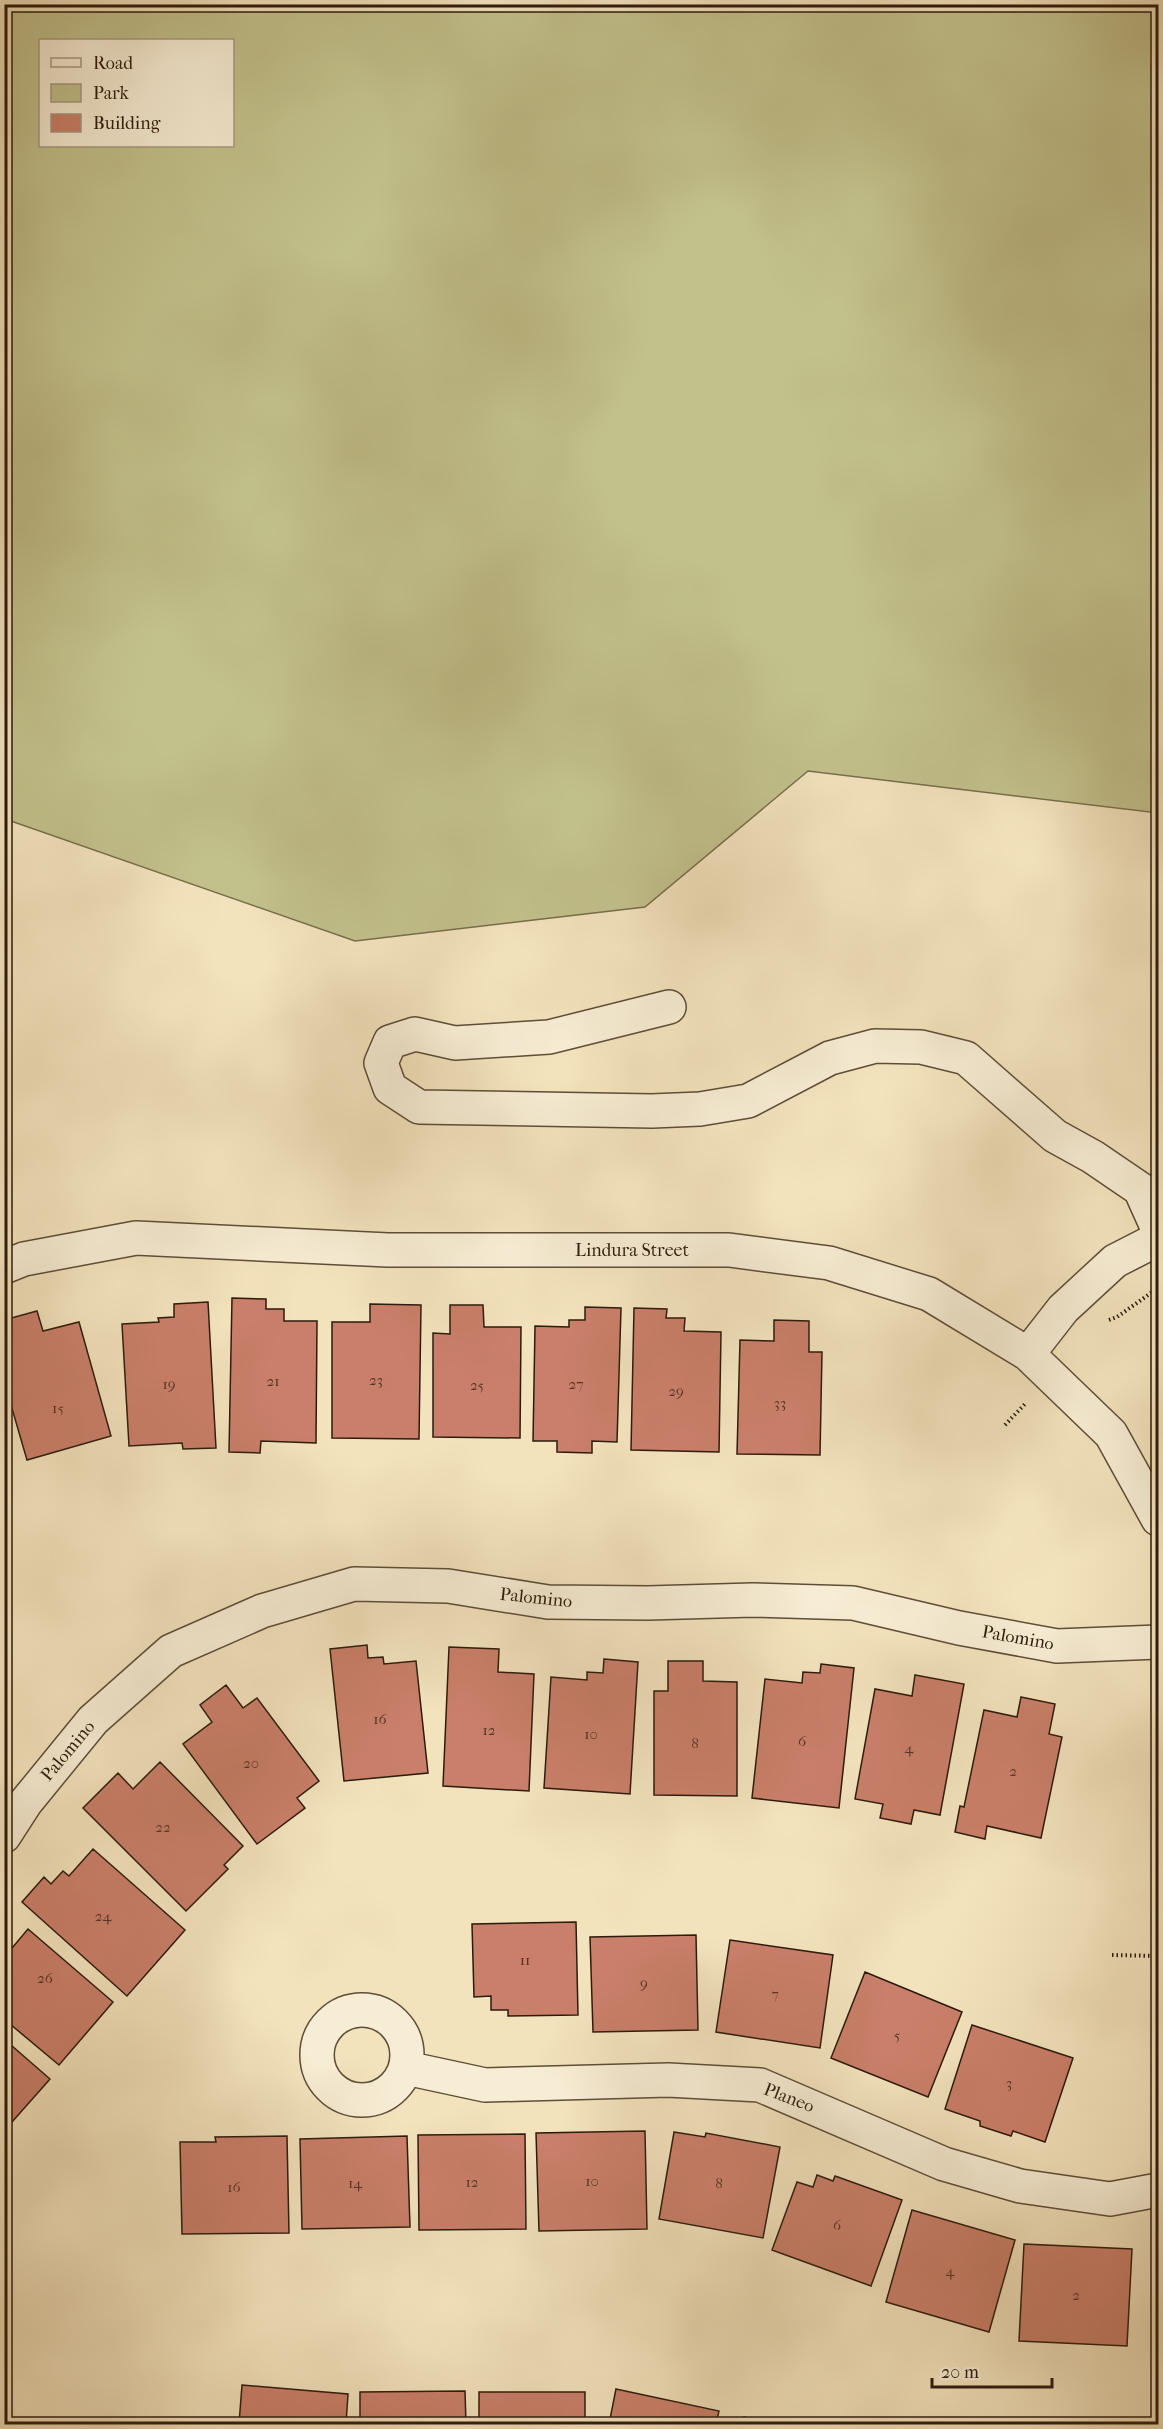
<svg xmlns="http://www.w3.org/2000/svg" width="1163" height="2429" viewBox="0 0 1163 2429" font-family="'IM FELL French Canon',serif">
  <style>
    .green { fill: #c2c18c; stroke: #776e4c; stroke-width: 1.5; fill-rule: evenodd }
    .building { fill: #ca7f6a; stroke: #2c1b0c; stroke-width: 1.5 }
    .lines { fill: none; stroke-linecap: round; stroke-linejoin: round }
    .minor-casing { stroke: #5e4d38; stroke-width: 36 }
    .path { stroke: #2c1b0c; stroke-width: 4; stroke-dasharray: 1.5 3; stroke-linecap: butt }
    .minor { stroke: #f7edd4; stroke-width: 33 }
    .labels { text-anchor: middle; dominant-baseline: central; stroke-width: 6; stroke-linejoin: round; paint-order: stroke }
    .number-label { font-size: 15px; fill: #543424 }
    .street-label { font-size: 18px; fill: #2c1b0c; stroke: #f7edd4 }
  </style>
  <rect width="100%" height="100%" fill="#f3e3bd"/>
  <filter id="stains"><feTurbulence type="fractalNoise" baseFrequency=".00333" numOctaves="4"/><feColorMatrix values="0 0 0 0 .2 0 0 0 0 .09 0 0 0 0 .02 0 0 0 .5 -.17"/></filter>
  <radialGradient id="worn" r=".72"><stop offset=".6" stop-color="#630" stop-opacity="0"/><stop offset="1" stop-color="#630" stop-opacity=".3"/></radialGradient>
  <path class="green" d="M5 4 1158 5V813L808 771 645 907 355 941 5 819ZM40 40H232V146H40Z"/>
  <path class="building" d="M232 1298 266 1299V1309H284V1321H317L316 1443 261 1441 260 1453 229 1452Z
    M208 1302 216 1448 183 1449 182 1443 129 1446 122 1324 159 1322 158 1318 174 1317V1304Z
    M370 1304 421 1305 419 1439 332 1438V1322H370Z
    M450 1305H483L484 1327H521L520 1438 433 1437V1333L450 1334Z
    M585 1307 621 1308 617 1442 592 1441V1453L557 1452V1441H533L535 1326 569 1327V1320H585Z
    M634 1308 667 1309 666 1318H685L684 1331 721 1332 719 1452 631 1450Z
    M37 1311 43 1331 79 1322 111 1436 27 1460 4 1381V1320Z
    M774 1320 809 1321V1352H822L820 1455 737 1454 740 1340 774 1341Z
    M367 1645 368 1658 383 1657 384 1664 416 1661 428 1773 344 1781 330 1649Z
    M449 1647 499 1649 498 1672 534 1674 529 1791 443 1786Z
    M604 1659 638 1662 630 1794 544 1788 551 1677 587 1680V1672L603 1673Z
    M668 1661H703V1681L737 1682V1796L654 1795V1691H668Z
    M821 1664 854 1668 839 1808 752 1798 765 1679 802 1683 803 1672 820 1673Z
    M915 1675 964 1684 940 1815 914 1810 911 1824 880 1818 883 1804 855 1799 875 1689 912 1696Z
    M226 1685 243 1708 257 1698 319 1781 297 1798 305 1808 257 1844 183 1744 212 1722 200 1705Z
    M1021 1697 1055 1704 1049 1734 1062 1737 1041 1838 987 1826 985 1839 955 1832 960 1806 964 1807 984 1710 1017 1717Z
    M160 1762 243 1846 224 1865 228 1869 186 1911 83 1808 118 1773 133 1789Z
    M93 1849 185 1930 127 1996 22 1902 44 1877 51 1884 63 1871 69 1876Z
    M576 1922 578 2015 508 2016V2010H491V1996L474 1997 472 1924Z
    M28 1929 113 2002 59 2065 4 2019V1952L7 1954Z
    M696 1935 698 2030 593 2032 590 1937Z
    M730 1940 833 1955 820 2048 716 2032Z
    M865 1972 962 2012 928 2097 831 2058Z
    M972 2025 1073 2058 1045 2142 1013 2131 1011 2136 980 2126V2121L945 2109Z
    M4 2039 50 2079 4 2131Z
    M645 2131 647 2229 539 2231 536 2133Z
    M674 2132 705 2137 706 2133 780 2147 763 2238 659 2219Z
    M525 2134 526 2229 419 2230 418 2135Z
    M287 2136 289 2233 182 2234 180 2142H216L215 2137Z
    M407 2136 410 2227 302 2229 300 2139Z
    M817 2175 833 2181 835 2176 902 2200 871 2286 772 2250 797 2182 813 2187Z
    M912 2210 1015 2240 989 2332 886 2302Z
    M1024 2244 1132 2249 1127 2346 1019 2341Z
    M242 2385 348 2394 346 2424H239Z
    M616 2389 719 2411 716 2424H609Z
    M465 2391 466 2424H360V2392Z
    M479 2392H585V2424H479Z
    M744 2417 767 2424H741Z"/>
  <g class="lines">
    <defs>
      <path id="minor" d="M669 1007 549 1037 455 1043 415 1034 390 1042 381 1063 390 1088 419 1107 652 1111 700 1109 748 1101 830 1058 875 1046 921 1047 966 1058 1055 1136 1093 1157 1140 1189 1158 1229
        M4 1267 24 1259 136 1238 388 1250H729L829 1263 929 1294 1028 1354 1111 1434 1158 1519
        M1028 1354 1063 1309 1115 1261 1158 1239
        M4 1836 26 1802 93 1720 171 1651 262 1611 354 1584 448 1586 548 1602 648 1603 753 1600 853 1603 959 1628 1057 1646 1158 1642
        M317 2055a45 45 0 1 1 90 0a45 45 0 1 1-90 0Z
        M406 2068 485 2085 668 2080 760 2085 944 2164 1020 2186 1110 2199 1158 2190"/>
    </defs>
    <use href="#minor" class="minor-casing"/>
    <path class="path" d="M1109 1320 1117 1317 1158 1288
      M1005 1425 1026 1403
      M1112 1955 1158 1956"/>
    <use href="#minor" class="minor"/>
  </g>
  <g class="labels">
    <g class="number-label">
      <text x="376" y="1380">23</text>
      <text x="273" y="1381">21</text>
      <text x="169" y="1384">19</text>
      <text x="576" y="1384">27</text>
      <text x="477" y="1385">25</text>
      <text x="676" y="1391">29</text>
      <text x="780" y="1403">33</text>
      <text x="58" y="1408">15</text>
      <text x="380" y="1719">16</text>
      <text x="489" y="1730">12</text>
      <text x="591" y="1734">10</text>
      <text x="802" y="1741">6</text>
      <text x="695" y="1743">8</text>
      <text x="909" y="1748">4</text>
      <text x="251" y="1763">20</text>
      <text x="1013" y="1771">2</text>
      <text x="163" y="1827">22</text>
      <text x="103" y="1916">24</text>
      <text x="525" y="1960">11</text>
      <text x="45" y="1978">26</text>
      <text x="644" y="1983">9</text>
      <text x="775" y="1994">7</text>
      <text x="897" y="2035">5</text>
      <text x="1009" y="2083">3</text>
      <text x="592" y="2181">10</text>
      <text x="472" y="2182">12</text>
      <text x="355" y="2183">14</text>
      <text x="719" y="2183">8</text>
      <text x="234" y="2187">16</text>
      <text x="837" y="2225">6</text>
      <text x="950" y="2271">4</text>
      <text x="1076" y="2295">2</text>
    </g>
    <g class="street-label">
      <text x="632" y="1250">Lindura Street</text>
      <text transform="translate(536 1598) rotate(6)">Palomino</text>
      <text transform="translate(1018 1638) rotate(10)">Palomino</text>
      <text transform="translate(68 1751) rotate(-50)">Palomino</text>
      <text transform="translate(789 2098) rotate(21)">Planeo</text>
    </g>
  </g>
  <rect width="1163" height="2429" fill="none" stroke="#f3e3bd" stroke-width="24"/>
  <rect x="6" y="6" width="1151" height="2417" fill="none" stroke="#2c1b0c" stroke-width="3"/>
  <rect x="12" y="12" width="1139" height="2405" fill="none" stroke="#2c1b0c" stroke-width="1.5"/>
  <rect x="39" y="39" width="195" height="108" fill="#f7edd4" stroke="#a69984" stroke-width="1.5"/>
  <rect x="51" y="58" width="30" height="9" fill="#f7edd4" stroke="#a69984" stroke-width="1.5"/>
  <text x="93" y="69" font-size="18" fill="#2c1b0c">Road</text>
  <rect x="51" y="84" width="30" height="18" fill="#c2c18c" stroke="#a69984" stroke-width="1.5"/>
  <text x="93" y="99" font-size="18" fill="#2c1b0c">Park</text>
  <rect x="51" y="114" width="30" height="18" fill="#ca7f6a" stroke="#a69984" stroke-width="1.5"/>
  <text x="93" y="129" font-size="18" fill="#2c1b0c">Building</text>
  <path d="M932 2378v9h120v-9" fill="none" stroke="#2c1b0c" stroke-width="3"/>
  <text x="941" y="2378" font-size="18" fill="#2c1b0c" stroke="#f7edd4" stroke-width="4.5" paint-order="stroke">20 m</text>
  <rect width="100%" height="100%" filter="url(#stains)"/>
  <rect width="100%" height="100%" fill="url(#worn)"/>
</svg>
